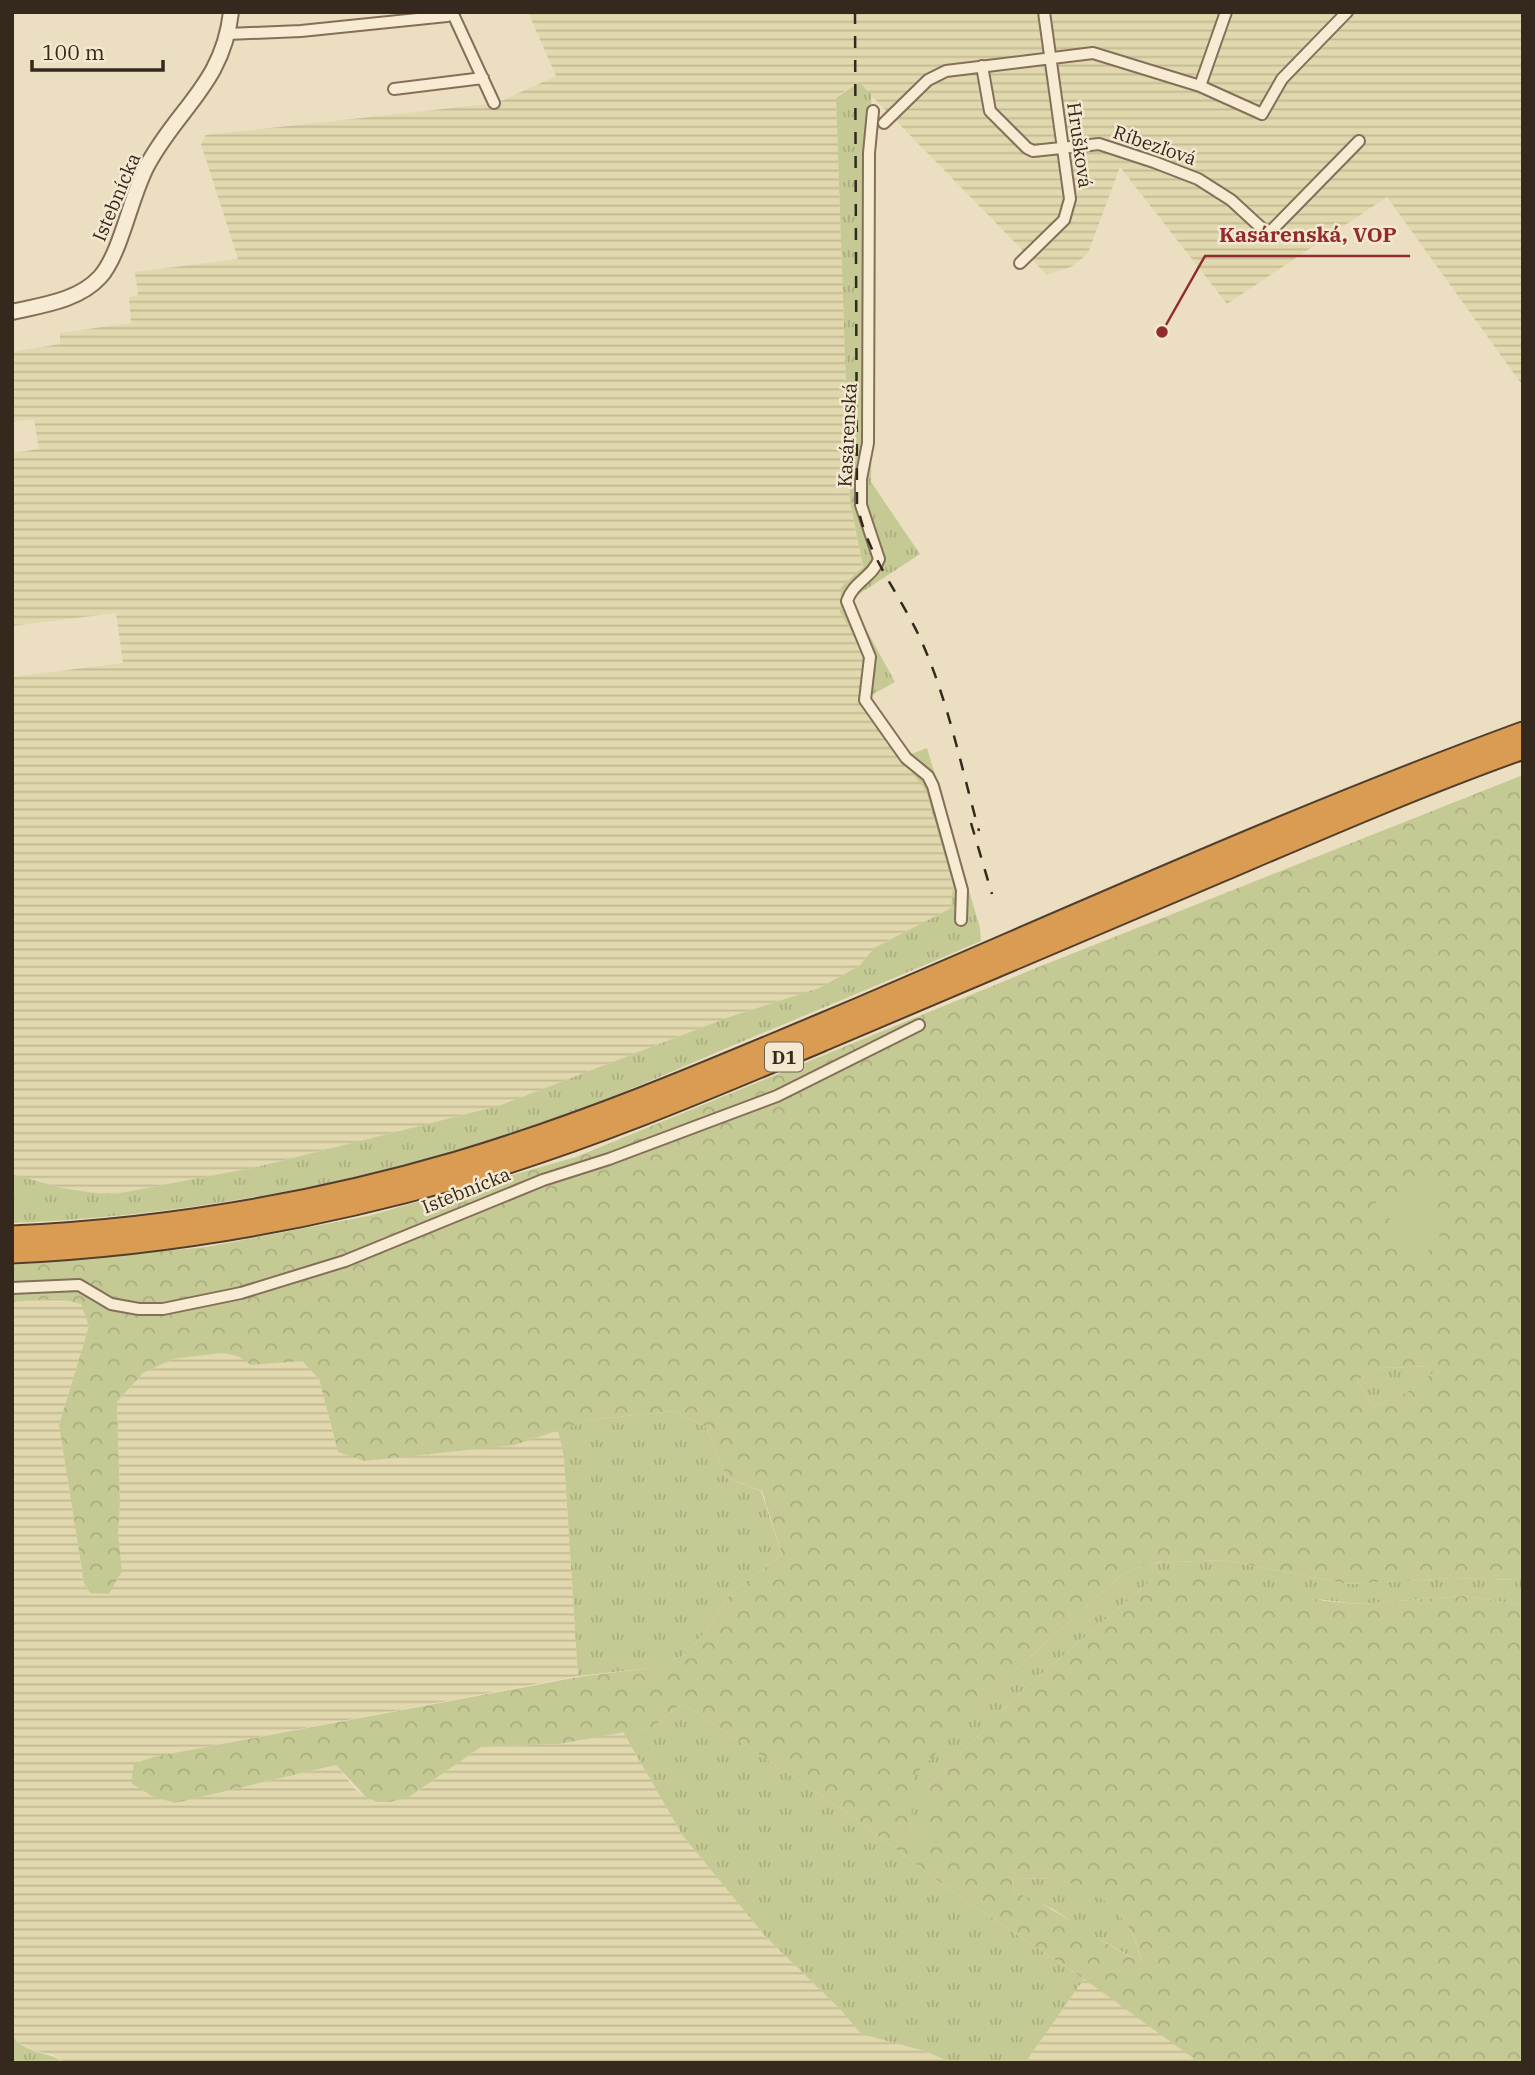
<svg xmlns="http://www.w3.org/2000/svg" width="1535" height="2075" viewBox="0 0 1535 2075" font-family="'IBM Plex Serif',serif">
  <style>
    .farmland { fill: url(#farmland-rules) }
    .grass { fill: url(#grass-tufts) }
    .forest { fill: url(#forest-crowns); fill-rule: evenodd }
    .garden { fill: #c5ca95 }
    .lines { fill: none; stroke-linecap: round; stroke-linejoin: round }
    .minor-casing { stroke: #856f59; stroke-width: 14 }
    .tertiary-casing { stroke: #856f59; stroke-width: 18 }
    .motorway-casing { stroke: #523e2d; stroke-width: 23 }
    .minor { stroke: #f7ecd3; stroke-width: 10 }
    .tertiary { stroke: #f7ecd3; stroke-width: 14 }
    .motorway { stroke: #da9c53; stroke-width: 19 }
    .rail { stroke: #35281d; stroke-width: 2.5; stroke-dasharray: 12 12; stroke-linecap: butt }
    .labels { text-anchor: middle; dominant-baseline: central; stroke-width: 5; stroke-linejoin: round; paint-order: stroke }
    .shield { fill: #f4e9d0; stroke: #6e6253; stroke-width: 2 }
    .shield-label { font-size: 18px; font-weight: bold; fill: #35281d }
    .street-label { font-size: 19px; fill: #35281d; stroke: #f4e9d0 }
    .leader { fill: none; stroke: #922b2e; stroke-width: 2.5 }
    .callout-dot { fill: #922b2e; stroke: #f4e9d0; stroke-width: 2.5 }
    .callout-label { font-size: 21px; text-anchor: middle; font-weight: bold; fill: #922b2e; stroke: #f4e9d0; stroke-width: 5; stroke-linejoin: round; paint-order: stroke }
  </style>
  <defs>
    <pattern id="farmland-rules" width="6" height="5" patternUnits="userSpaceOnUse" patternTransform="scale(1.75)"><rect width="6" height="5" fill="#e1d8ae"/><path d="M0 2.5h6" fill="none" stroke="#c2b995"/></pattern>
    <pattern id="grass-tufts" width="24" height="20" patternUnits="userSpaceOnUse" patternTransform="scale(1.75)"><rect width="24" height="20" fill="#c5ca95"/><path d="M3 7l-1-3M5 7V3M7 7l1-3M15 17l-1-3M17 17v-4M19 17l1-3" fill="none" stroke="#aaae80"/></pattern>
    <pattern id="forest-crowns" width="20" height="18" patternUnits="userSpaceOnUse" patternTransform="scale(1.75)"><rect width="20" height="18" fill="#c5ca95"/><path d="M2 6a3 3 0 1 1 6 0M12 15a3 3 0 1 1 6 0" fill="none" stroke="#aaae80"/></pattern>
  </defs>
  <rect width="100%" height="100%" fill="#ecdec1"/>
  <path class="farmland" d="M528 12H1523V386L1387 197 1227 304 1120 167 1088 253 1073 266 1047 275 858 82 836 97 850 501 863 568 841 587 864 653 862 703 926 790 953 885 951 908 874 948 859 966 819 988 729 1017 498 1106 257 1167 109 1195 62 1188 12 1174V677L123 663 116 613 12 626V453L39 449 34 419 12 422V352L60 344V333L131 323 129 297 138 295 135 272 238 259 201 144 206 135 497 103 556 76Z
    M58 1298 82 1304 89 1326 59 1425 84 1583 90 1593 122 1571 118 1533 120 1503 117 1402 143 1373 173 1359 222 1353 238 1355 252 1365 302 1361 319 1379 338 1452 515 1445 558 1430 564 1458 578 1676 153 1757 175 1803 336 1765 356 1790 377 1802 409 1797 481 1747 559 1744 623 1732 683 1836 766 1937 840 2009 861 2034 925 2051 952 2063H65L54 2055 32 2050 16 2041 12 2035V1302Z
    M1084 1979 1168 2037 1200 2063H1025Z"/>
  <path class="grass" d="M859 82 871 94 874 164 871 482 920 554 850 600 895 682 868 697 909 755 927 748 980 928 981 941C895 978 808 1014 722 1050 648 1082 573 1115 496 1139 340 1187 175 1217 12 1223V1174L62 1188 109 1195 257 1167 498 1106 729 1017 819 988 859 966 874 948 951 908 953 885 926 791 862 703 864 653 840 612 841 587 863 567 850 501 836 98Z
    M1433 1366 1434 1373 1406 1393 1373 1406 1357 1380 1382 1368Z
    M673 1411 706 1427 727 1478 761 1491 782 1555 732 1592 705 1632 683 1656 651 1668 578 1676 564 1458 558 1430 589 1420Z
    M1225 1560 1348 1584 1453 1578 1523 1580V1605L1463 1596 1359 1604 1152 1580 1027 1686 927 1788V1835L922 1846 910 1835 913 1776 1021 1665 1120 1576 1148 1563Z
    M682 1703 856 1819 956 1894 1084 1979 1025 2063H952L925 2051 861 2034 840 2009 766 1937 683 1836 623 1732 653 1727Z
    M1055 1878C1101 1889 1132 1915 1142 1963L1087 1932 1053 1909 1014 1892 1012 1879Z
    M12 2035C23 2054 49 2051 65 2063H12Z"/>
  <path class="forest" d="M1523 775V1580L1453 1578 1348 1584 1225 1560 1148 1563 1120 1576 1021 1665 914 1776 910 1835 921 1845 927 1835V1788L1027 1686 1152 1580 1220 1576 1325 1601 1359 1604 1463 1596 1523 1605V2063H1200L1084 1979 956 1894 856 1819 682 1703 653 1727 559 1744 481 1747 409 1797 389 1802H377L366 1797 336 1765 175 1803 152 1796 131 1783 134 1764 153 1757 578 1677 650 1668 683 1656 705 1632 732 1592 782 1555 762 1491 727 1478 706 1427 673 1411 589 1420 515 1445 364 1461 338 1452 319 1379 302 1361 251 1365 238 1356 222 1353 173 1359 143 1373 117 1402 120 1503 118 1533 122 1571 109 1594 90 1593 84 1583 59 1425 89 1326 81 1304 58 1298 12 1302V1265L206 1247 368 1216 576 1157 1036 968ZM1433 1366V1373L1406 1393 1373 1406 1357 1380 1382 1368ZM1054 1878C1100 1889 1132 1915 1142 1962 1098 1943 1060 1908 1014 1892L1012 1879Z"/>
  <path class="garden" d="M1436 1177 1440 1244 1406 1263 1394 1220 1379 1215 1373 1204Z"/>
  <g class="lines">
    <defs>
      <path id="minor" d="M452 12 494 103
        M228 34 301 31 447 16 448 12
        M982 66 990 111 1027 148 1033 151 1099 144 1154 162 1198 179 1231 200 1268 234 1359 141
        M1200 86 1226 12
        M394 89 483 78
        M873 111 869 153 868 443 861 479V505L879 559C873 577 853 582 847 601L870 657 865 700 906 758 928 776 933 786 962 890 961 920
        M884 123 928 80 946 71 1093 53 1200 86 1262 114 1282 79 1347 12
        M1020 263 1064 220 1070 199 1044 12
        M12 1288 79 1285 111 1304 139 1309H163L241 1293 345 1261 543 1180 609 1159 777 1096 919 1025"/>
      <path id="tertiary" d="M12 312C42 305 78 301 100 277 121 254 131 194 148 164 179 107 223 83 231 12"/>
      <path id="motorway" d="M12 1236C162 1229 312 1204 456 1162 595 1121 728 1063 861 1007 1081 913 1299 814 1523 732
        M12 1253C162 1246 311 1220 456 1179 585 1142 709 1089 832 1037 963 982 1094 926 1225 870 1323 828 1422 785 1523 749"/>
    </defs>
    <use href="#minor" class="minor-casing"/>
    <use href="#tertiary" class="tertiary-casing"/>
    <use href="#motorway" class="motorway-casing"/>
    <use href="#minor" class="minor"/>
    <use href="#tertiary" class="tertiary"/>
    <use href="#motorway" class="motorway"/>
    <path class="rail" d="M855 12 857 503C867 558 903 597 924 647 949 705 962 770 979 831
      M971 823 992 894"/>
  </g>
  <g class="labels">
    <rect class="shield" x="765" y="1042.5" width="38" height="29" rx="5"/>
    <g class="shield-label">
      <text x="784" y="1057">D1</text>
    </g>
    <g class="street-label">
      <text transform="translate(1080 145) rotate(82)">Hrušková</text>
      <text transform="translate(1155 145) rotate(19)">Ríbezľová</text>
      <text transform="translate(116 197) rotate(-67)">Istebnícka</text>
      <text transform="translate(847 435) rotate(-87)">Kasárenská</text>
      <text transform="translate(466 1190) rotate(-22)">Istebnícka</text>
    </g>
  </g>
  <path class="leader" d="M1162 332L1205 256H1410"/>
  <circle class="callout-dot" cx="1162" cy="332" r="7"/>
  <g class="callout-label">
    <text x="1308" y="242">Kasárenská, VOP</text>
  </g>
  <rect width="1535" height="2075" fill="none" stroke="#35281d" stroke-width="28"/>
  <path d="M32 60v10h131v-10" fill="none" stroke="#35281d" stroke-width="3.5"/>
  <text x="42" y="60" font-size="21" fill="#35281d" stroke="#f4e9d0" stroke-width="5" paint-order="stroke">100 m</text>
</svg>
